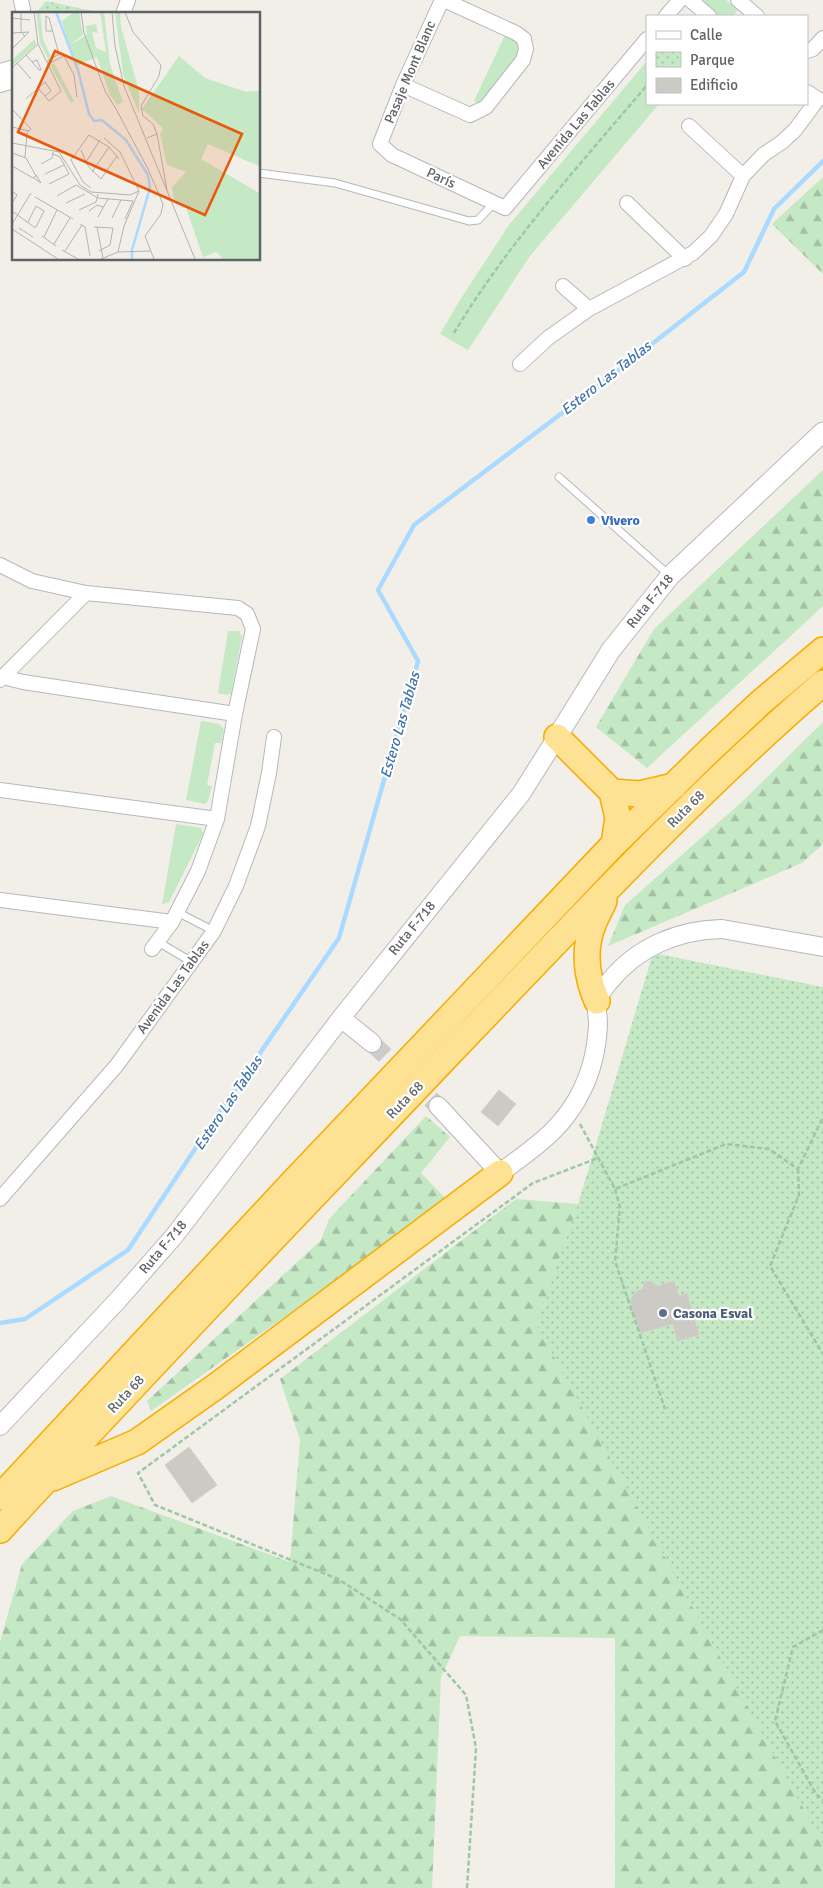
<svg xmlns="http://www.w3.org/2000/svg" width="823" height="1888" viewBox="0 0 823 1888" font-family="Signika,sans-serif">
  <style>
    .grass { fill: #c5e8c5 }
    .forest { fill: url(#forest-firs) }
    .park { fill: url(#park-dots) }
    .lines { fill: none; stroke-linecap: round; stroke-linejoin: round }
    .stream { stroke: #aadaff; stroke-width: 4.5 }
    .building { fill: #cccac5; stroke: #d6d1c6 }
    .tertiary-tunnel { stroke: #ccccc8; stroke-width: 18; stroke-dasharray: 18 9; stroke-linecap: butt }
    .service-casing { stroke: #b5b8bc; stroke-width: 9 }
    .minor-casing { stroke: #b5b8bc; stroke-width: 16 }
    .tertiary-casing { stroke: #b5b8bc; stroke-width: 20 }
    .secondary-casing { stroke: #b6babf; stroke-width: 21 }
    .motorway-casing { stroke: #f9ab00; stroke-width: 28 }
    .path { stroke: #9cc7a9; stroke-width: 2.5; stroke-dasharray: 5 2.5; stroke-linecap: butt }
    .service { stroke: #fff; stroke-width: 7 }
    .minor { stroke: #fff; stroke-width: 14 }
    .tertiary { stroke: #fff; stroke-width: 18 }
    .secondary { stroke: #fff; stroke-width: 19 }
    .motorway { stroke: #fde293; stroke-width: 25 }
    .shop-dot { fill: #3f7fe0; stroke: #fff; stroke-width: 2 }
    .service-dot { fill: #5c6f8a; stroke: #fff; stroke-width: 2 }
    .labels { text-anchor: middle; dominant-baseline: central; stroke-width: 4.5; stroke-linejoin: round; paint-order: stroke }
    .street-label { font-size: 14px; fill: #5f6368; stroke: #fff }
    .shop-label { font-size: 14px; font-weight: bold; fill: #366cbe; stroke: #fff; text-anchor: start }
    .service-label { font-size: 14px; font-weight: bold; fill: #4e5e75; stroke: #fff; text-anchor: start }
    .water-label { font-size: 15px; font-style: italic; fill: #4174aa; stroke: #fff }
    .inset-river { fill: none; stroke: #aadaff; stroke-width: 2.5 }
    .inset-road { fill: none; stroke: #b3b3b1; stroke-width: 1 }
    .view { fill: #e8590c; fill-opacity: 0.15; stroke: #e8590c; stroke-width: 2.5 }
    .inset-edge { fill: none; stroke: #5f6368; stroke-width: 2.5 }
  </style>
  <defs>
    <pattern id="forest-firs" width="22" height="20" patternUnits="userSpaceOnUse" patternTransform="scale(1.25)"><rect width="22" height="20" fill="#c5e8c5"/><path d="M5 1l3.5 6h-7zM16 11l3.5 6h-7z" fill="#a3c0a4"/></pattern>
    <pattern id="park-dots" width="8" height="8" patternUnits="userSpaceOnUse" patternTransform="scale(1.25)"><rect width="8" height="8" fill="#c5e8c5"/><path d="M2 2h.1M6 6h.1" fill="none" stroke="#a3c0a4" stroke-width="1.8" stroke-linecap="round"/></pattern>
  </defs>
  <rect width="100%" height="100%" fill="#f1efe8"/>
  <path class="grass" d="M704 0H726L738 10 733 16H718L702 2Z
    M505 35 518 42 519 54 479 104 474 101Z
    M647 61V104H659L530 256 468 350 440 334 460 300 509 225Z
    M228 631H239L242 637 231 693 227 695 218 693Z
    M201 721 219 724 224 729 221 743H215L207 785 212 786 208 801 205 804 186 800Z
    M176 824 201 828 203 834 169 902 162 905Z"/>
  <path class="forest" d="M823 177V274L772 224Z
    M823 470V606L647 768 596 727 654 629Z
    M823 722V844L802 863 608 946 625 905 743 801Z
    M655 955 823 988V1888H615V1638L460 1636 441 1677 432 1888H0V1642L22 1564 73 1511 111 1496 290 1562 300 1440 280 1379 516 1199 578 1204Z
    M426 1116 450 1137 421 1173 445 1198 374 1254 151 1411 147 1401 321 1240 329 1219Z"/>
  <path class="park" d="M46 1 107 14H35Z
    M653 953 823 987V1844L536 1324 578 1205Z"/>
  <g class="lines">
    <path class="stream" d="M0 1323 25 1319 128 1250 225 1104 339 938 418 661 378 590 414 525 611 376 744 272 774 209 823 161"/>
  </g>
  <path class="building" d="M499 1090 516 1104 498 1126 481 1112Z
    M650 1281 658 1286 674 1281 679 1296 687 1293 699 1335 677 1341 673 1324 640 1333 630 1301 635 1292 643 1289 644 1282Z
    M189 1447 217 1485 192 1503 165 1465Z"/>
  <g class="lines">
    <path class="tertiary-tunnel" d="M372 1043 438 1106"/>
    <defs>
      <path id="service" d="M259 173 335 183 469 221 478 220 494 203
        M559 477 669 575
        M177 912 214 931
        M158 942 192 962"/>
      <path id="minor" d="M21 0 24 14
        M442 0 403 85 380 144 392 155 505 208 647 39
        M690 0 709 16
        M738 0 757 16
        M123 14 128 0
        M666 16 680 0
        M807 51 813 49 823 38
        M0 71 14 67
        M0 85 14 81
        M403 85 470 115 486 107 523 60 526 49 524 39 516 33 444 0
        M689 126 743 176
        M627 203 685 259
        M563 286 589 309
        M520 364 548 338 589 309 693 253 711 236 726 214 743 176 763 155 782 142 795 130 818 99 807 92
        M0 565 32 581 86 593 238 608 247 614 253 629 235 714 217 819 198 871 172 922 152 949
        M3 677 23 682 235 714
        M0 680 86 593
        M0 790 217 819
        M0 900 172 922
        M0 1199 117 1065 214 931 236 886 258 826 269 773 274 737"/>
      <path id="tertiary" d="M341 1018 372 1043
        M438 1106 500 1173C533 1148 563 1130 582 1090 592 1070 597 1047 598 1024 598 1017 596 1008 597 1002 598 995 605 987 609 982 637 947 678 930 722 929L823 947
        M0 1426 118 1300 175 1235 341 1018 521 794 557 737"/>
      <path id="secondary" d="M557 737 611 650 670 576 823 432"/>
      <path id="motorway" d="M557 737 612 792 618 818 614 844
        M612 792 640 794 674 786
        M597 1001C586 976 583 948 594 922 597 915 601 908 604 901
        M53 1478 137 1442 215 1387 500 1173
        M0 1497 294 1181 614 844 710 750 760 703 823 650
        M0 1530C148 1368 301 1210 452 1051 573 925 691 797 823 683"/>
    </defs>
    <use href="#service" class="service-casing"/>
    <use href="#minor" class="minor-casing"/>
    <use href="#tertiary" class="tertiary-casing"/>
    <use href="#secondary" class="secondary-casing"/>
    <use href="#motorway" class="motorway-casing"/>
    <path class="path" d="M454 333C508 243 579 166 647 85
      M580 1124 615 1189 726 1144 769 1149 798 1169 823 1117
      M798 1169 799 1195 770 1266 823 1354
      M615 1189 620 1207 615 1261 665 1409
      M823 1630 793 1647 775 1721 816 1794 823 1800
      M467 1888 476 1748 466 1695 400 1619 338 1579 155 1505 138 1473 533 1183 598 1158"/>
    <use href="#service" class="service"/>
    <use href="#minor" class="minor"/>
    <use href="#tertiary" class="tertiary"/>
    <use href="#secondary" class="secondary"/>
    <use href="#motorway" class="motorway"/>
  </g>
  <circle class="shop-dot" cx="591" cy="520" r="5"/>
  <circle class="service-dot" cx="663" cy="1313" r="5"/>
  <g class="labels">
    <g class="street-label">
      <text transform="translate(410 72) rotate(-67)">Pasaje Mont Blanc</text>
      <text transform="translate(576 124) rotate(-50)">Avenida Las Tablas</text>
      <text transform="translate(441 178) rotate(25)">París</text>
      <text transform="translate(650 601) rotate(-51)">Ruta F-718</text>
      <text transform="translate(686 809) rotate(-45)">Ruta 68</text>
      <text transform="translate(412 928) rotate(-51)">Ruta F-718</text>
      <text transform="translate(173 987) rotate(-54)">Avenida Las Tablas</text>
      <text transform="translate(405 1100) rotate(-46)">Ruta 68</text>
      <text transform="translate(163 1247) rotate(-50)">Ruta F-718</text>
      <text transform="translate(126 1394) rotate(-47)">Ruta 68</text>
    </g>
    <g class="shop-label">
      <text x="601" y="520">Vivero</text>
    </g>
    <g class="service-label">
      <text x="673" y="1313">Casona Esval</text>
    </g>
    <g class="water-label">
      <text transform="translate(606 378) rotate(-38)">Estero Las Tablas</text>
      <text transform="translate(400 725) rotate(-74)">Estero Las Tablas</text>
      <text transform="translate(228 1103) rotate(-56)">Estero Las Tablas</text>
    </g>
  </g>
  <g transform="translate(12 12)">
    <rect width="248" height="248" fill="#f1efe8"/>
    <path d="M24 0H28L31 27 39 45 36 47 28 31ZM62 0H67L71 23 56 34 50 9ZM23 27 24 33 0 54V48ZM42 51 62 89 59 91 38 53Z" fill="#c5e8c5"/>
    <path d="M88 0H92L98 52 111 90 105 93 98 83 85 45 63 54 56 34 75 23 74 14 84 12 86 21 80 20 84 36 94 40ZM103 0H108L109 15 127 79V102L111 62ZM167 44 194 67 234 80 247 79V154L196 132 189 147 247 181V247H211L204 240 191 245 174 196 162 187 160 175 174 160 155 153 148 122 151 116 130 97Z" fill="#c5e8c5"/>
    <path d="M167 45 193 66 234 80 247 79V118L161 125 130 97Z" fill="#c5e8c5"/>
    <path class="inset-river" d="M44 0 66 58 77 102 82 109 90 108 114 128 136 163 138 176 120 238V247"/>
    <path class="inset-road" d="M9 0V19L13 25M22 0 26 32 49 79 37 89 26 76M69 0 72 21 93 79 104 97M100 0 103 34 112 74 183 247M113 0 121 20 149 53 147 64 129 94 131 104 141 112 145 122 135 126M0 6 18 8M0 21 17 20 0 37M14 43 27 58H29L25 48 20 50M35 49 47 42 37 6 34 4V19H40M5 51 19 67M36 52 52 44 62 63 65 85M0 56 26 32M14 87 33 70 39 79 33 84M0 97 19 117 15 121 13 145M104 97 136 157 151 192 149 202 133 224 142 247M0 115 17 119M145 122 155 178M92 126 108 140 127 179 112 214 106 240M0 131 47 140 68 173 79 180 118 183 127 179M69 138 76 154 89 167 105 144M0 141 14 146 24 164 21 166 0 154M74 150 88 128M29 152 40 146 41 140M80 160 97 135M33 162 52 153M22 166 29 171 24 163M37 172 57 162 48 145 41 142M79 176 71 170 59 148 77 123 97 135 107 147M0 179 5 183 0 191M45 184 64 173 86 186 121 189 113 207M23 185 61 207M54 191 73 182M67 198 84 190 86 182M0 199 22 215H24L32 199 24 194 16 210M77 199 85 193 91 195M86 205 96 187M100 206 109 188M0 212 19 181M68 212 73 215 78 244M82 215 101 216 98 233 87 239M85 215 91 246M7 216 21 225M0 217 46 247M30 224 44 234M32 225 45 198M42 232 58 206M50 238 66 247M53 239 70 213M89 247 106 240 138 239"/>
    <path class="view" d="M43 39 230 122 193 203 6 120Z"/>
    <rect width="248" height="248" class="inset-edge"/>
  </g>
  <rect x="646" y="15" width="162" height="90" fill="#ffffff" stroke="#bfc1c3"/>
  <rect x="656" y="31" width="25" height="8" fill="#ffffff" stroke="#bfc1c3"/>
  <text x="690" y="40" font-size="15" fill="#5f6368">Calle</text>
  <rect x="656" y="52" width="25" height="15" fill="url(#park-dots)" stroke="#bfc1c3"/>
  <text x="690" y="65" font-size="15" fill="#5f6368">Parque</text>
  <rect x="656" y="78" width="25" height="15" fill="#cccac5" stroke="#bfc1c3"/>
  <text x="690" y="90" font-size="15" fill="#5f6368">Edificio</text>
</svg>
